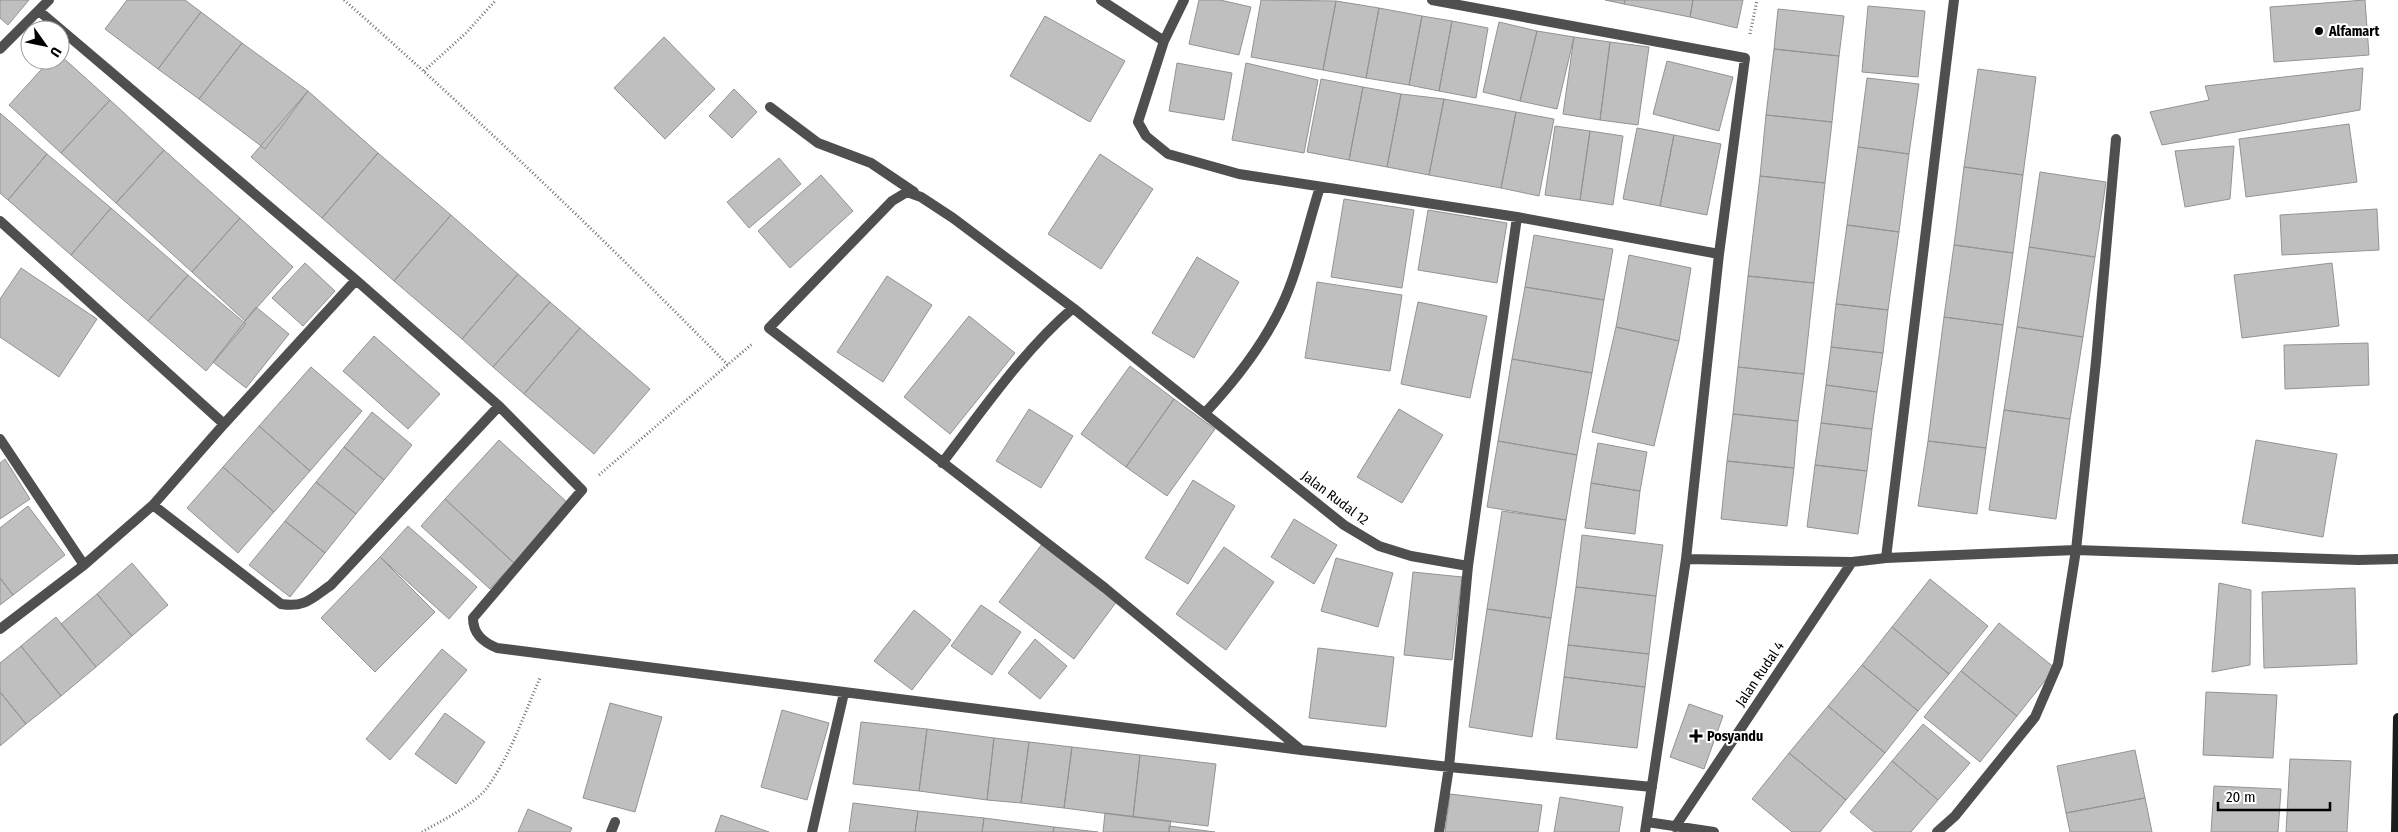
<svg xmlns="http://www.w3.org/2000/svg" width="2398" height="832" viewBox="0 0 2398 832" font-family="'Fira Sans Condensed',sans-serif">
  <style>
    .building { fill: #bfbfbf; stroke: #939393 }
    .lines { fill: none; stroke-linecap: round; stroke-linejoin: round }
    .path { stroke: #717171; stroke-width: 3; stroke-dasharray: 1 2.5; stroke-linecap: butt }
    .minor { stroke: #4f4f4f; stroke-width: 10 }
    .secondary { stroke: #1c1c1c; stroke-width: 10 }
    .poi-dot { fill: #000; stroke: #fff; stroke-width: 2 }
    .labels { text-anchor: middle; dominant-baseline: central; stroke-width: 4; stroke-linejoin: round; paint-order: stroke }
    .poi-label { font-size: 14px; font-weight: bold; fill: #000; stroke: #fff; text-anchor: start }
    .street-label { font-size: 14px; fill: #000; stroke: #fff }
  </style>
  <rect width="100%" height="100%" fill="#fff"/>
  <path class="building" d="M0 0H29L8 25 0 18Z
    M127 0H185L201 12 158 69 105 29Z
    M1199 0H1220L1251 7 1239 55 1189 44Z
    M1261 0 1336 1 1323 70 1251 57Z
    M1605 0H1625L1624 4Z
    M1625 0H1693L1690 17 1624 4Z
    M1693 0H1743L1737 28 1690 17Z
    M2365 0 2369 55 2274 62 2270 7Z
    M1336 1 1379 8 1366 78 1323 70Z
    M1868 6 1925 11 1918 77 1862 72Z
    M1379 8 1422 16 1409 85 1366 78Z
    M1778 9 1844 16 1839 56 1774 49Z
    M201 12 242 43 199 99 158 69Z
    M1045 16 1125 61 1090 122 1010 76Z
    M1422 16 1452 21 1439 91 1409 85Z
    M1452 21 1488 28 1476 98 1439 91Z
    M1499 22 1537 31 1520 101 1483 92Z
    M1537 31 1574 37 1557 109 1520 101Z
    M664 37 715 89 665 139 614 88Z
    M1574 37 1610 42 1600 120 1563 114Z
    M1610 42 1649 47 1638 125 1600 120Z
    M242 43 308 91 265 149 199 99Z
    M1774 49 1839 56 1832 122 1766 115Z
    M60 55 110 100 61 153 9 105 50 60H60Z
    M1667 61 1733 77 1719 131 1653 114Z
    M1177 63 1232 73 1224 120 1169 111Z
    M1246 63 1318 80 1304 153 1232 140Z
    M2363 68 2360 110 2162 145 2150 112 2209 100 2205 86Z
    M1978 69 2036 77 2023 175 1964 167Z
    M1867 78 1919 84 1909 154 1858 147Z
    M1321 79 1363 87 1349 160 1307 152Z
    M1363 87 1401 94 1387 167 1349 160Z
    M734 89 757 112 732 138 709 116Z
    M308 91 378 153 322 218 251 157Z
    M1401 94 1444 99 1429 175 1387 167Z
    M1444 99 1516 112 1501 188 1429 175Z
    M110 100 164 150 116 203 61 153Z
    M1516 112 1554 119 1539 196 1501 188Z
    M0 113 47 154 8 200 0 193Z
    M1766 115 1832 122 1825 183 1760 176Z
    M2349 124 2357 182 2246 197 2239 139Z
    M1555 126 1590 131 1580 200 1545 195Z
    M1637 128 1674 135 1660 206 1623 199Z
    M1590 131 1623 136 1613 205 1580 200Z
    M1674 135 1721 144 1707 215 1660 206Z
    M2234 146 2230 199 2185 207 2175 151Z
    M1858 147 1909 154 1899 232 1847 225Z
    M164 150 240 218 192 272 116 203Z
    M378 153 451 215 394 281 322 218Z
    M47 154 111 208 71 255 8 200Z
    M1100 154 1153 189 1101 269 1048 234Z
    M779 158 801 184 749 228 727 202Z
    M1964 167 2023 175 2013 253 1954 245Z
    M2040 172 2106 182 2095 257 2029 247Z
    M821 175 853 211 790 268 758 231Z
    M1760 176 1825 183 1814 283 1748 276Z
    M1344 199 1414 210 1402 288 1331 277Z
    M111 208 188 275 148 321 71 255Z
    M2377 209 2379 250 2282 255 2280 215Z
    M1428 210 1507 223 1497 283 1418 270Z
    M451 215 518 274 462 339 394 281Z
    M240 218 293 267 245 321 192 272Z
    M1847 225 1899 232 1888 310 1836 304Z
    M1534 235 1613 249 1604 300 1525 287Z
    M1954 245 2013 253 2003 325 1944 317Z
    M2029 247 2095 257 2083 337 2017 327Z
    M1629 255 1691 268 1679 341 1616 327Z
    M1197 257 1239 282 1194 358 1152 333Z
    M305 263 335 291 303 326 272 298Z
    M2332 263 2339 326 2242 338 2234 275Z
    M21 268 97 319 59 377 0 337V299Z
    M518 274 550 302 493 367 462 339Z
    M188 275 246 324 206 371 148 321Z
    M887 276 932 305 883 382 837 352Z
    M1748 276 1814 283 1804 374 1738 367Z
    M1317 282 1402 295 1390 371 1305 358Z
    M1525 287 1604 300 1592 373 1512 359Z
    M550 302 580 328 524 394 493 367Z
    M1418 302 1487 316 1470 398 1401 384Z
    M1836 304 1888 310 1883 353 1831 347Z
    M256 307 289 334 246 388 213 362Z
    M969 316 1015 353 950 434 904 397Z
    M1944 317 2003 325 1986 448 1928 441Z
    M1616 327 1679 341 1654 446 1592 432Z
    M2017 327 2083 337 2070 419 2004 410Z
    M580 328 650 389 594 454 524 394Z
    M374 336 440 394 408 429 343 371Z
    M2368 343 2369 385 2285 389 2284 345Z
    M1831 347 1883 353 1877 392 1826 385Z
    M1512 359 1592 373 1577 455 1498 441Z
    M1130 366 1174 399 1126 467 1081 434Z
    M311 367 362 411 310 471 259 426Z
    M1738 367 1804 374 1798 421 1733 414Z
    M1826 385 1877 392 1872 429 1821 423Z
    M1174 399 1215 429 1167 496 1126 467Z
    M1029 409 1073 436 1041 488 996 461Z
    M1399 409 1443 435 1402 503 1357 477Z
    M2004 410 2070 419 2056 519 1989 510Z
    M372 412 412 445 384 480 344 447Z
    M1733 414 1798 421 1794 468 1727 461Z
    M1821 423 1872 429 1867 471 1815 465Z
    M259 426 310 471 274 512 223 467Z
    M499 440 568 503 514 563 445 499Z
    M2256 440 2337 454 2323 537 2242 523Z
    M1498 441 1577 455 1566 520 1487 507Z
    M1928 441 1986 448 1977 514 1918 506Z
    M1598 443 1647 452 1640 491 1591 483Z
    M344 447 384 480 356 514 316 482Z
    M5 459 30 499 0 519V463Z
    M1727 461 1794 468 1787 526 1721 519Z
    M1815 465 1867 471 1858 534 1807 527Z
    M223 467 274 512 238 553 187 508Z
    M1193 480 1235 506 1188 584 1145 558Z
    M316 482 356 514 325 553 285 521Z
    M1591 483 1640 491 1635 534 1585 528Z
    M445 499 514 563 490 589 421 526Z
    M28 506 65 555 13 595 0 578V528Z
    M1502 511 1566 520 1551 618 1487 609Z
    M1294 519 1337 545 1314 584 1271 557Z
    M285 521 325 553 290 597 249 565Z
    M408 526 477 587 449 619 380 557Z
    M1582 535 1663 545 1656 596 1576 587Z
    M1042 544 1117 601 1074 659 999 602Z
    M1224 547 1274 582 1226 650 1176 614Z
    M380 557 435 612 375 672 321 618Z
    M1336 558 1393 573 1378 627 1321 611Z
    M132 563 168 605 132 636 97 594Z
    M1413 572 1462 577 1452 660 1404 655Z
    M0 578 13 595 0 605Z
    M1930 579 1988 626 1949 674 1892 627Z
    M2219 583 2251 590 2250 665 2212 672Z
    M1576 587 1656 596 1649 654 1568 645Z
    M2355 588 2357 664 2264 668 2262 592Z
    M97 594 132 636 96 667 61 624Z
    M981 605 1021 632 992 675 951 646Z
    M1487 609 1551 618 1532 737 1469 727Z
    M914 610 951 640 912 690 874 661Z
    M56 617 96 667 61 696 21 646Z
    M1999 623 2055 668 2017 716 1961 671Z
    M1892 627 1949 674 1918 711 1862 665Z
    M1035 639 1067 666 1040 699 1008 673Z
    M1568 645 1649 654 1645 687 1564 677Z
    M21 646 61 696 26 724 0 692V663Z
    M1318 648 1394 657 1386 727 1309 718Z
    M442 649 467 670 390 760 366 739Z
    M1862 665 1918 711 1885 753 1828 706Z
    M1961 671 2017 716 1980 762 1924 717Z
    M1564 677 1645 687 1637 748 1556 739Z
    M0 692 26 724 0 746Z
    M2206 692 2277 695 2273 758 2203 755Z
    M610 703 662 717 635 812 583 798Z
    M1689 704 1723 716 1704 769 1670 757Z
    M1828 706 1885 753 1846 800 1789 753Z
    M782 710 829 723 807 800 761 787Z
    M445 713 485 742 456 784 415 754Z
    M861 722 927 729 919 791 853 784Z
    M1923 724 1970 763 1938 800 1892 761Z
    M927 729 994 738 987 800 919 791Z
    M994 738 1029 742 1021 803 987 800Z
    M1029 742 1072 747 1064 808 1021 803Z
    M1072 747 1140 755 1133 817 1064 808Z
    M2135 750 2145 798 2066 813 2057 766Z
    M1789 753 1846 800 1820 832H1792L1752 799Z
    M1140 755 1216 764 1208 826 1133 817Z
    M2290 759 2351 761 2347 832H2286Z
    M1892 761 1938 800 1911 832H1874L1850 812Z
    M2214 786 2281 789 2278 832H2211Z
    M1450 794 1542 805 1538 832H1445Z
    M1560 797 1623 807 1619 832H1554Z
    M2145 798 2152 832H2070L2066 813Z
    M853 803 918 811 915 832H849Z
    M528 809 572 828 570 832H518Z
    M918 811 984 818 982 832H915Z
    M1105 813 1171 821 1169 832H1103Z
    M721 815 769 832H715Z
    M984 818 1054 827 1053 832H982Z
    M1169 826 1215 832H1169Z
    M1054 827 1098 832H1053Z"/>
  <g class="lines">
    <path class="path" d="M344 0C477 117 604 239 728 365
      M1750 34 1757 0
      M424 71 466 33 496 0
      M599 475 752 344
      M422 832C441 821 472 806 486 789 510 757 524 714 540 678"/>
    <path class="minor" d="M1101 0 1164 41
      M1184 0 1164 41 1138 122 1146 136 1168 154 1239 174 1517 217 1719 254
      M1432 0 1745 58 1719 254 1686 559 1645 832
      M39 11 356 280 499 406 582 490 473 618C473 634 483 642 497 648L1301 750 1449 767 1652 787
      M0 49 49 0
      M770 107 818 143 871 163 914 192
      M0 221 224 424
      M1073 308 953 218 921 197 907 192 892 201 769 328 1105 588 1300 749
      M1205 413C1235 381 1262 347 1281 307 1298 272 1308 224 1320 187
      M0 439 84 565
      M942 463C983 410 1022 352 1073 308L1344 525 1379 546 1411 556 1468 566
      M153 505 281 604C305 608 312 598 331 585L499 406
      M1886 558 1954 0
      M1686 559 1852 562 1886 558 2076 550 2358 560 2398 559
      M0 629 84 565 153 505 224 424 356 280
      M1647 822 1714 832
      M1675 827 1852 562
      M611 832 615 822
      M812 832 844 693
      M1439 832 1449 767 1468 566 1517 217
      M1937 832 1955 816 2035 717 2058 664 2076 550 2096 361 2116 139"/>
    <path class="secondary" d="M2396 832 2398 718"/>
  </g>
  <g class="poi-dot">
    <circle cx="2319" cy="31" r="5"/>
    <path d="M1693.5 728.5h5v5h5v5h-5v5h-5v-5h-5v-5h5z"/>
  </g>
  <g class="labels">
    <g class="poi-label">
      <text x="2329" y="31">Alfamart</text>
      <text x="1707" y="736">Posyandu</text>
    </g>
    <g class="street-label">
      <text transform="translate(1335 498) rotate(37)">Jalan Rudal 12</text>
      <text transform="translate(1760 674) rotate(-56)">Jalan Rudal 4</text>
    </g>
  </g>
  <g transform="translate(45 45) rotate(123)"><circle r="24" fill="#ffffff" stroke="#999999"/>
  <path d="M0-4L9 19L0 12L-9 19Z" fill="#000000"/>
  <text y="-8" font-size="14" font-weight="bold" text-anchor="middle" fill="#000000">U</text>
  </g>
  <path d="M2218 802v8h112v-8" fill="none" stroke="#000000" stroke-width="2.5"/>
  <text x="2226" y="802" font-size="15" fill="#000000" stroke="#ffffff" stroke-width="4" paint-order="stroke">20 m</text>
</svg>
